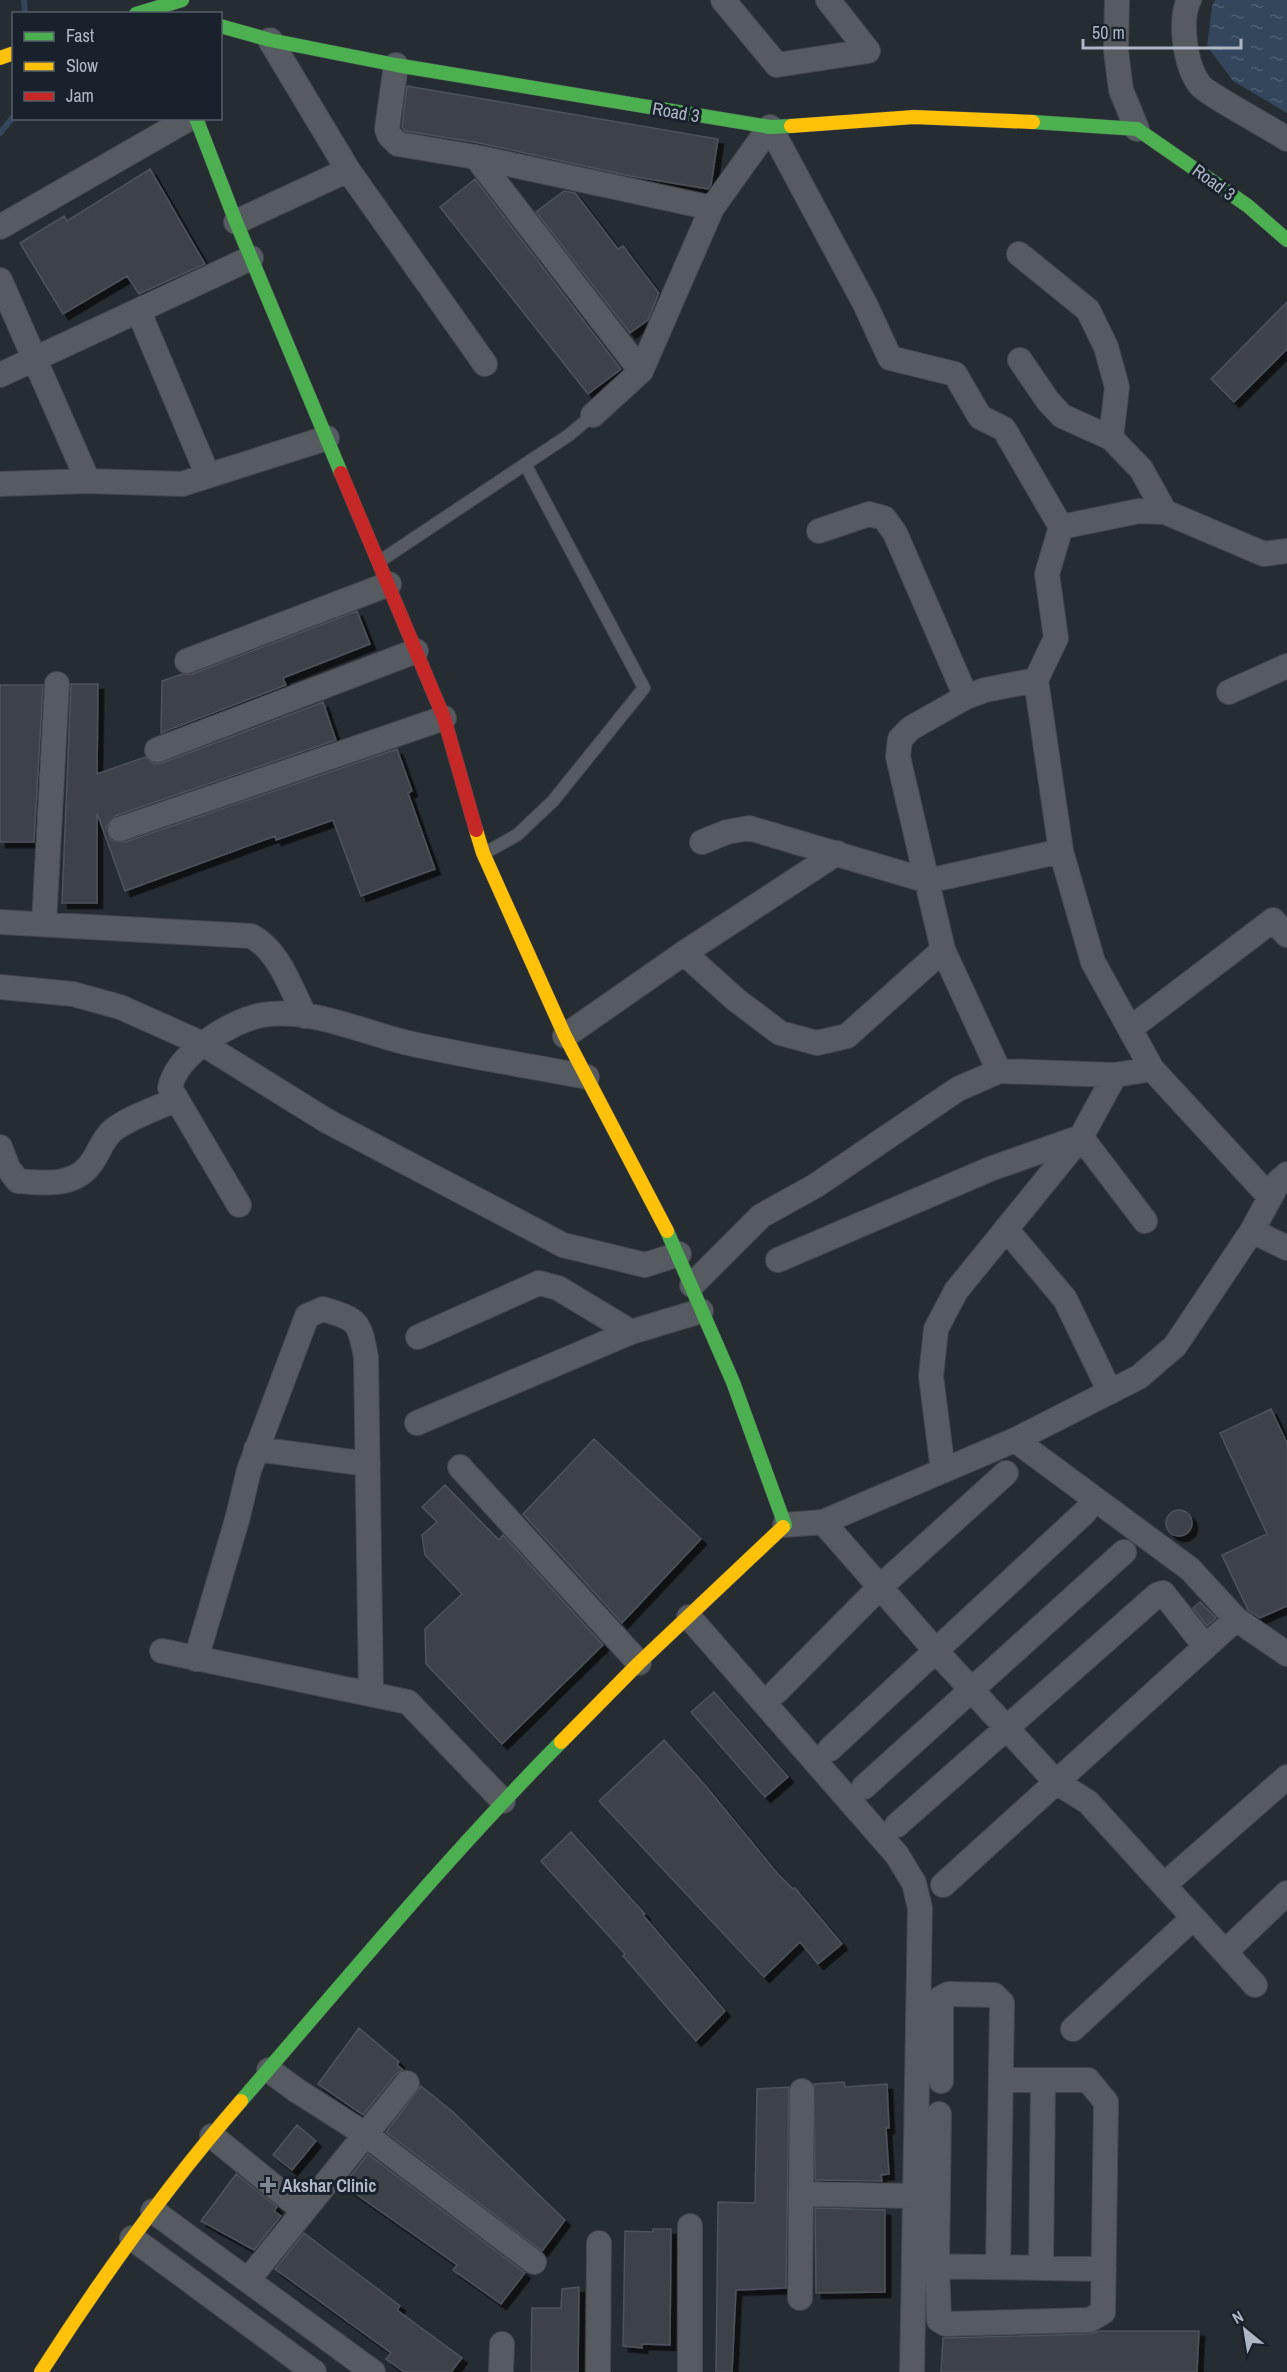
<svg xmlns="http://www.w3.org/2000/svg" width="1287" height="2372" viewBox="0 0 1287 2372" font-family="'Archivo Narrow',sans-serif">
  <style>
    .water { fill: url(#water-ripples) }
    .lines { fill: none; stroke-linecap: round; stroke-linejoin: round }
    .stream { stroke: #33465b; stroke-width: 6 }
    .building { fill: #3d4349; stroke: #4d535a; stroke-width: 1.5; filter: url(#shadow) }
    .lane-casing { stroke: #43484d; stroke-width: 14 }
    .street-casing { stroke: #43484d; stroke-width: 26 }
    .fast-casing { stroke: #43484d; stroke-width: 15 }
    .slow-casing { stroke: #43484d; stroke-width: 15 }
    .jam-casing { stroke: #43484d; stroke-width: 15 }
    .lane { stroke: #565a61; stroke-width: 12 }
    .street { stroke: #565a61; stroke-width: 24 }
    .fast { stroke: #4caf50; stroke-width: 14 }
    .slow { stroke: #ffc107; stroke-width: 14 }
    .jam { stroke: #c62828; stroke-width: 14 }
    .poi-dot { fill: #7e8792; stroke: #19222c; stroke-width: 2 }
    .labels { text-anchor: middle; dominant-baseline: central; stroke-width: 6; stroke-linejoin: round; paint-order: stroke }
    .street-label { font-size: 18px; fill: #aeb8c5; stroke: #19222c }
    .poi-label { font-size: 18px; font-weight: bold; fill: #aeb8c5; stroke: #19222c; text-anchor: start }
  </style>
  <defs>
    <pattern id="water-ripples" width="26" height="14" patternUnits="userSpaceOnUse" patternTransform="scale(1.5)"><rect width="26" height="14" fill="#33465b"/><path d="M2 4q2-2 4 0t4 0M15 11q2-2 4 0t4 0" fill="none" stroke="#4e5f71"/></pattern>
    <filter id="shadow"><feDropShadow dx="5.5" dy="5.5" stdDeviation="0" flood-color="#0009"/></filter>
  </defs>
  <rect width="100%" height="100%" fill="#252c32"/>
  <path class="water" d="M1215 0H1287V113L1233 81 1207 46 1212 6Z"/>
  <g class="lines">
    <path class="stream" d="M24 0 25 14
      M0 133 14 116"/>
  </g>
  <path class="building" d="M407 86 718 139 711 185 708 189 630 176 479 143 405 131 402 127Z
    M150 169 205 264 139 294 127 276 63 314 20 243 64 216 67 221Z
    M475 179 621 369 588 394 440 207Z
    M564 191 575 193 618 249 623 246 659 293 648 320 630 333 536 212Z
    M1287 302V349L1234 402 1211 379Z
    M357 611 370 644 283 678 286 685 161 733 162 681 182 674H192Z
    M71 684H98L97 774 145 757 154 764 162 763 323 702 336 740 115 816 106 827 111 840 125 842 397 749 412 791 408 793 435 869 361 896 333 820 276 840 275 836 125 891 97 813V903H62Z
    M0 685H43L34 842H0Z
    M1271 1409 1287 1443V1606L1260 1618 1248 1610 1222 1555 1267 1534 1220 1433Z
    M594 1439 701 1539 622 1623 523 1514Z
    M445 1485 499 1540 503 1535 603 1645 502 1744 426 1664 425 1629 462 1594 425 1555 422 1535 437 1522 422 1507Z
    M1166 1523a13 13 0 1 1 26 0a13 13 0 1 1-26 0Z
    M1200 1602 1216 1618 1207 1626 1193 1608Z
    M714 1692 788 1777 765 1797 691 1712Z
    M664 1740 705 1785 778 1874 793 1889 795 1888 842 1944 818 1964 800 1942 764 1977 599 1801Z
    M571 1832 634 1902 645 1914 643 1915 725 2011 696 2041 623 1956 625 1954 541 1861Z
    M359 2028 399 2062 397 2065 403 2070 396 2074 363 2115 318 2084Z
    M844 2082 845 2087 887 2084 889 2128H886L889 2174 881 2175 882 2181 815 2180 814 2084Z
    M421 2086 453 2112 565 2220 542 2251 386 2132Z
    M789 2087 786 2288 736 2290 732 2372H716L718 2202 755 2203 757 2089Z
    M297 2125 316 2141 292 2170 273 2155Z
    M368 2154 525 2273 501 2304 453 2270 457 2265 343 2185Z
    M236 2174 277 2207 274 2211 281 2216 254 2250 201 2221Z
    M815 2208 885 2210V2292L816 2293Z
    M653 2229H671L670 2345 642 2344V2348L623 2346 625 2231 653 2232Z
    M304 2233 400 2306 397 2310 462 2358 451 2372H404L386 2359 391 2353 275 2269Z
    M579 2287 578 2372H531L532 2308H561L562 2289Z
    M1100 2331H1199L1197 2372H941L943 2338 1090 2334Z"/>
  <g class="lines">
    <defs>
      <path id="lane" d="M380 561 569 435 593 415
        M485 853 517 835 553 801 644 688 525 464"/>
      <path id="street" d="M723 0 777 65 868 51 828 0
        M1117 0 1116 51 1121 90 1137 129
        M1189 0C1179 20 1185 66 1200 85 1207 94 1272 129 1287 139
        M270 40 348 170
        M396 65 387 129 389 135 398 144 476 157
        M236 222 348 170 485 364
        M0 227 190 118
        M1019 254 1088 310 1106 347 1117 387 1111 438
        M0 280 88 481
        M139 312 208 476
        M1020 360 1048 401 1062 416 1111 438 1141 469 1165 512
        M641 371 476 157 712 208
        M0 375 251 258
        M593 415 641 371 712 208 770 127 865 304 890 358 955 374 980 417 1004 429 1061 527 1139 511 1165 512 1264 554 1287 551
        M0 484 88 481 182 484 327 438
        M1061 527 1047 574 1056 638 1036 680 1061 851 1093 962 1152 1069 1269 1196
        M819 531 869 514 884 518 895 533 966 697
        M187 661 389 584
        M1229 692 1287 666
        M157 750 416 651
        M120 829 444 718
        M702 842 727 832 749 828 928 881 1061 851
        M0 922 251 936C279 950 291 989 305 1016
        M44 924 57 684
        M684 953 735 999 780 1033 817 1043 847 1036 943 950
        M0 987 73 994 120 1007 203 1044 327 1121 563 1245 645 1265 679 1254
        M1131 1028 1273 920 1287 935
        M565 1036 684 953 837 853
        M999 1071 943 950 898 757 900 739 911 728 966 697 985 690 1036 680
        M0 1147 8 1168 18 1181C42 1183 72 1187 89 1166 98 1156 101 1141 112 1131 126 1119 157 1108 175 1100
        M239 1205 170 1088C176 1055 230 1021 262 1015 308 1007 360 1031 404 1042 464 1056 526 1065 587 1077
        M1006 1229 1065 1299 1110 1392
        M1252 1231 1287 1248
        M778 1260 990 1169 1081 1137 1145 1221
        M692 1285 761 1216 815 1186 958 1089 999 1071 1115 1075 1152 1069
        M418 1337 539 1283 558 1288 631 1332
        M417 1423 631 1332 701 1311
        M1015 1440 1190 1569 1236 1619 1287 1654
        M256 1449 368 1464
        M460 1467 639 1663
        M943 1471 931 1376 936 1329 956 1291 1081 1137 1115 1075
        M823 1522 936 1651 1056 1782 1088 1802 1255 1985
        M785 1525 823 1522 1015 1440 1139 1377 1175 1346 1252 1231 1279 1181 1287 1174
        M689 1617 897 1855 914 1883 920 1908 912 2372
        M162 1651 408 1702 503 1801
        M196 1659 237 1520 249 1470 307 1316 323 1309C358 1320 359 1320 366 1357L371 1693
        M776 1692 880 1587 1006 1473
        M830 1749 1085 1512
        M864 1787 1124 1552
        M897 1825 1157 1595 1163 1593 1205 1646
        M943 1885 1236 1619
        M1164 1885 1287 1777
        M1225 1952 1287 1893
        M1073 2029 1193 1918
        M269 2070 296 2090 365 2134 534 2262
        M941 2081V1998L949 1994 994 1995 1002 2003 998 2267
        M939 2114 937 2266 939 2320 946 2324 1090 2320 1103 2312 1106 2102 1088 2080H1001
        M212 2136 304 2211
        M801 2194 915 2196
        M153 2211 373 2372
        M132 2238 314 2372
        M922 2266 1104 2269
        M1041 2268 1043 2080
        M248 2280 407 2083
        M800 2298 802 2091
        M501 2372 502 2344
        M598 2372 599 2243
        M690 2372V2226"/>
      <path id="fast" d="M136 14 182 0
        M220 26 270 40 396 65 770 127 791 126
        M196 118 236 222 341 473
        M1033 122 1137 129 1248 206 1287 240
        M667 1231 733 1382 785 1525 783 1527
        M241 2101C346 1980 448 1856 561 1742"/>
      <path id="slow" d="M0 58 14 53
        M791 126 914 117 1033 122
        M476 830 483 853 565 1036 667 1231
        M561 1742 639 1663 783 1527
        M41 2372C102 2277 167 2186 241 2101"/>
      <path id="jam" d="M341 473 444 718 476 830"/>
    </defs>
    <use href="#lane" class="lane-casing"/>
    <use href="#street" class="street-casing"/>
    <use href="#fast" class="fast-casing"/>
    <use href="#slow" class="slow-casing"/>
    <use href="#jam" class="jam-casing"/>
    <use href="#lane" class="lane"/>
    <use href="#street" class="street"/>
    <use href="#fast" class="fast"/>
    <use href="#slow" class="slow"/>
    <use href="#jam" class="jam"/>
  </g>
  <path class="poi-dot" d="M265 2176h6v6h6v6h-6v6h-6v-6h-6v-6h6z"/>
  <g class="labels">
    <g class="street-label">
      <text transform="translate(676 112) rotate(10)">Road 3</text>
      <text transform="translate(1214 182) rotate(36)">Road 3</text>
    </g>
    <g class="poi-label">
      <text x="282" y="2185">Akshar Clinic</text>
    </g>
  </g>
  <rect x="12" y="12" width="210" height="108" fill="#19222c" stroke="#555e69" stroke-width="1.5"/>
  <rect x="24" y="32" width="30" height="9" fill="#4caf50" stroke="#555e69" stroke-width="1.5"/>
  <text x="66" y="42" font-size="18" fill="#aeb8c5">Fast</text>
  <rect x="24" y="62" width="30" height="9" fill="#ffc107" stroke="#555e69" stroke-width="1.5"/>
  <text x="66" y="72" font-size="18" fill="#aeb8c5">Slow</text>
  <rect x="24" y="92" width="30" height="9" fill="#c62828" stroke="#555e69" stroke-width="1.5"/>
  <text x="66" y="102" font-size="18" fill="#aeb8c5">Jam</text>
  <g transform="translate(1245 2330) rotate(330)" stroke="#19222c" stroke-width="4.5" paint-order="stroke">
  <path d="M0-4.5L10 22L0 15L-10 22Z" fill="#aeb8c5"/>
  <text y="-9" font-size="16" font-weight="bold" text-anchor="middle" fill="#aeb8c5">N</text>
  </g>
  <path d="M1083 39v9h158v-9" fill="none" stroke="#aeb8c5" stroke-width="3"/>
  <text x="1092" y="39" font-size="18" fill="#aeb8c5" stroke="#19222c" stroke-width="4.5" paint-order="stroke">50 m</text>
</svg>
